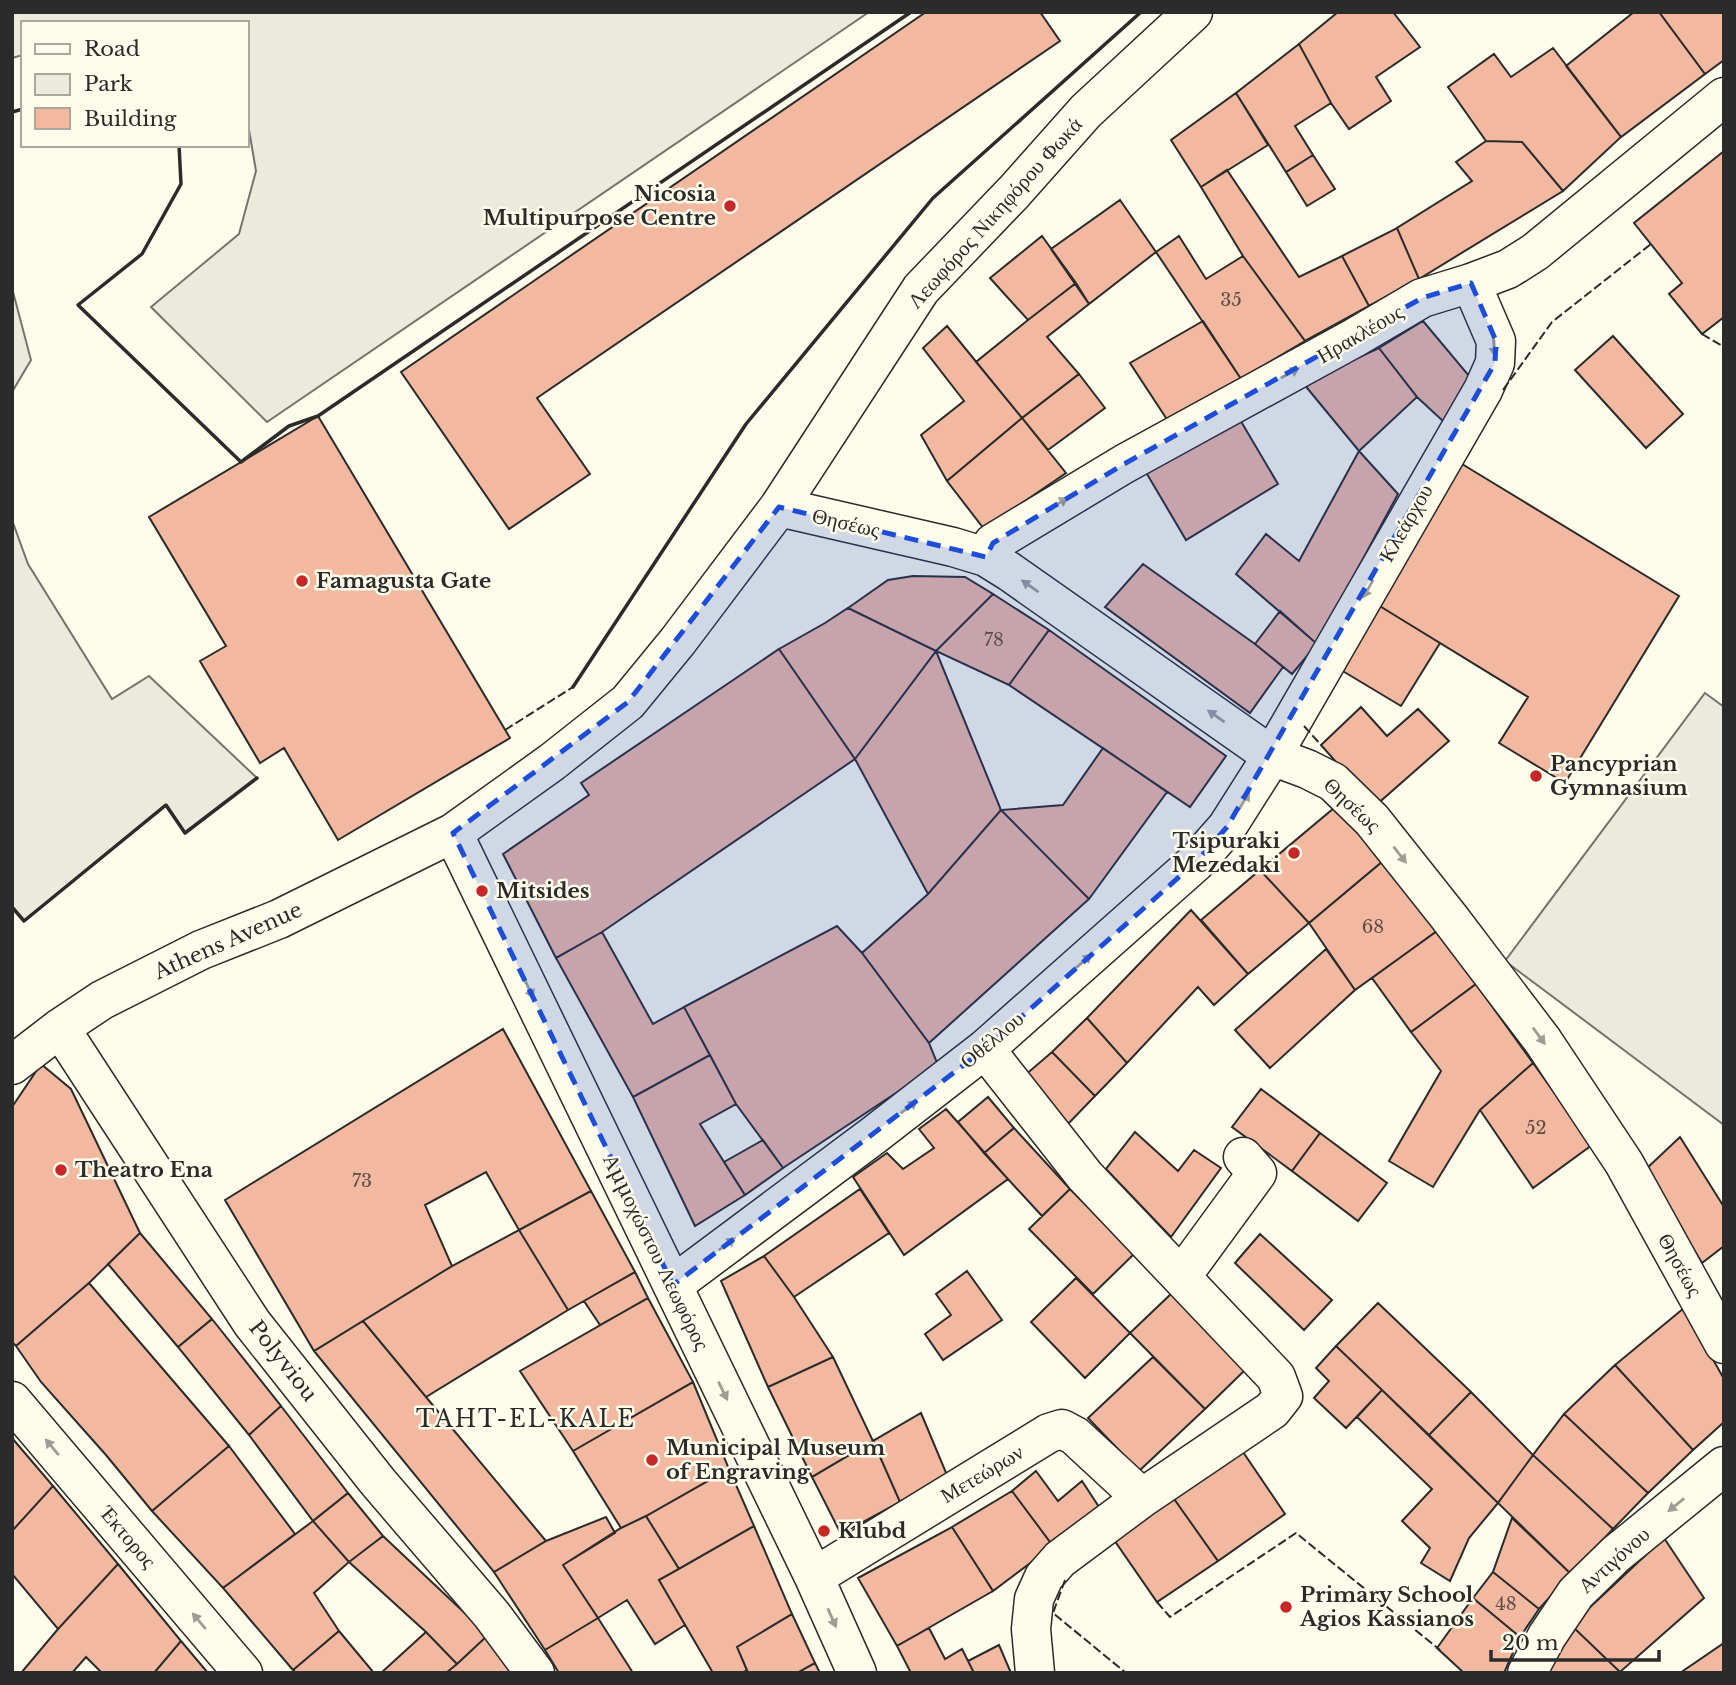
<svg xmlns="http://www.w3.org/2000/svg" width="1736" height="1685" viewBox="0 0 1736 1685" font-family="'Libre Baskerville',serif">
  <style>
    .green { fill: #ecebdb; stroke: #74746e; stroke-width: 2 }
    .parking { fill: #eceadb; stroke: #74746e; stroke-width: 2 }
    .building { fill: #f2b8a0; stroke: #2b2b2b; stroke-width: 2 }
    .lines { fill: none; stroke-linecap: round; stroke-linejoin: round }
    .minor-casing { stroke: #2b2b2b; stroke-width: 41 }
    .minor { stroke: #fdfbea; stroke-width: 38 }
    .fence { stroke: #2b2b2b; stroke-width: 2; stroke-dasharray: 9 3.5; stroke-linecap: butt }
    .wall { stroke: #2b2b2b; stroke-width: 3.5 }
    .oneway { fill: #9e9d94 }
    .marked { fill: #1d4ed8; fill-opacity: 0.2; stroke: #1d4ed8; stroke-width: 5; stroke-dasharray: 14 9; stroke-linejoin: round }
    .poi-dot { fill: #c62828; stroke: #fdfbea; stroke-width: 2.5 }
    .labels { text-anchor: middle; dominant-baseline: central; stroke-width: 5; stroke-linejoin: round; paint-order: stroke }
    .number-label { font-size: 18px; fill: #5d4e48 }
    .poi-label { font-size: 21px; font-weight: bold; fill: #2b2b2b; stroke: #fdfbea; text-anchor: start }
    .street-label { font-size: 21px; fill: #2b2b2b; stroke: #fdfbea }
    .neighbourhood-label { font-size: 23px; letter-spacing: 2px; fill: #2b2b2b; stroke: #fdfbea }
  </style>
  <rect width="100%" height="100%" fill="#fdfbea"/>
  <path class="green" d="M12 12H869L267 422 151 307 239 234 256 171 247 118V23H23V55L12 58Z
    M1705 693 1724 707V1125L1505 961Z"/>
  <path class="parking" d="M12 288 31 360 12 392Z
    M12 520 28 564 112 699 149 676 257 778 185 833 165 805 24 921 12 907Z"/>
  <path class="building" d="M926 12H1040L1060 41 537 398 590 474 509 529 401 372Z
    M1338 12H1393L1420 47 1376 77 1391 101 1349 129 1331 103 1299 44Z
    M1634 12H1659L1705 74 1621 137 1566 66Z
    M1659 12H1724V60L1705 74Z
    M1299 44 1331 103 1295 126 1313 155 1286 172 1236 93Z
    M1553 48 1621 137 1563 191 1522 142 1486 141 1448 87 1494 54 1511 77Z
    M1236 93 1268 145 1201 187 1171 140Z
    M1486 141 1522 142 1563 191 1419 279 1397 228 1472 181 1456 162Z
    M1724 151V317L1702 334 1669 294 1682 283 1634 223Z
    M1313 155 1335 189 1307 206 1286 172Z
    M1227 170 1299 277 1342 256 1369 306 1305 341 1243 256 1201 187Z
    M1120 200 1156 252 1089 304 1051 249Z
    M1397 228 1419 279 1369 306 1342 256Z
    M1042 236 1076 283 1028 320 990 278Z
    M1179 236 1206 279 1243 256 1305 341 1241 379 1156 252Z
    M1076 283 1089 304 1047 337 1079 374 1022 418 976 362 1028 320Z
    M1203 321 1241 379 1168 421 1130 363Z
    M1423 321 1470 377 1445 423 1417 397 1379 348Z
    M947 326 1022 418 947 481 921 435 964 401 923 348Z
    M1613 336 1683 414 1646 448 1575 370Z
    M1379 348 1417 397 1359 451 1303 383Z
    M1079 374 1105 408 1048 450 1022 418Z
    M318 416 510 738 338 840 284 748 260 763 200 661 226 646 149 517Z
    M1022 418 1066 473 984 529 947 481Z
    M1239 418 1278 484 1186 540 1144 469Z
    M1359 451 1398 494 1317 644 1236 574 1266 534 1299 561Z
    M1462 464 1679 596 1565 783 1499 743 1528 697 1378 605Z
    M1143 564 1255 644 1283 667 1250 713 1105 607Z
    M913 576 965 577 993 594 936 651 848 608 888 580Z
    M993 594 1049 630 1009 685 936 651Z
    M1378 605 1440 643 1401 706 1341 670Z
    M848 608 936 651 855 759 779 649 825 623Z
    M1280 611 1317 644 1292 674 1255 644Z
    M1049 630 1226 756 1190 807 1009 685Z
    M779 649 855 759 602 932 556 958 503 854 589 795 581 783Z
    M936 651 1001 810 928 894 855 759Z
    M1361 707 1387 736 1418 709 1449 741 1375 806 1321 745Z
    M1103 748 1167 792 1089 899 1001 810 1063 805Z
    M1340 803 1383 861 1309 923 1260 870Z
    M1001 810 1089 899 929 1043 862 953 928 894Z
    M1383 861 1437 931 1355 990 1309 923Z
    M1260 870 1309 923 1248 974 1201 920Z
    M1191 910 1248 974 1214 1005 1198 987 1127 1063 1087 1018Z
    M837 926 862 953 929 1043 938 1065 783 1168 736 1104 684 1007Z
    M1437 931 1476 984 1411 1032 1372 978Z
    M602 932 653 1024 684 1007 710 1055 633 1097 556 958Z
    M1326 949 1355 990 1270 1068 1235 1030Z
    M1476 984 1533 1063 1480 1110 1433 1187 1389 1161 1441 1071 1411 1032Z
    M1087 1018 1127 1063 1095 1096 1052 1052Z
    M503 1029 591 1191 519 1230 486 1172 425 1205 452 1266 314 1351 225 1200Z
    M1052 1052 1095 1096 1067 1125 1024 1076Z
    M710 1055 736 1104 700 1124 745 1195 695 1226 633 1097Z
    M1533 1063 1592 1145 1533 1188 1480 1110Z
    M41 1064 71 1089 140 1233 89 1283 16 1346 12 1342V1107Z
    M1261 1089 1320 1133 1292 1171 1232 1127Z
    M988 1097 1014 1128 984 1153 958 1122Z
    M946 1109 1008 1179 904 1255 853 1177 887 1153 903 1169 934 1148 919 1129Z
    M1014 1128 1070 1189 1042 1216 984 1153Z
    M1135 1132 1178 1171 1194 1150 1221 1168 1171 1237 1106 1169Z
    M1320 1133 1387 1183 1358 1221 1292 1171Z
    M1680 1137 1724 1207V1246L1702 1263 1645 1170Z
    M763 1140 783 1168 745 1195 724 1162Z
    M860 1189 889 1233 794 1297 764 1256Z
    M1070 1189 1134 1254 1093 1294 1029 1229Z
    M591 1191 635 1272 568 1310 519 1230Z
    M519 1230 568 1310 426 1397 363 1321 452 1266Z
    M140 1233 212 1319 178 1347 108 1264Z
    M1260 1234 1332 1300 1304 1330 1235 1263Z
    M764 1256 794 1297 833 1357 768 1387 721 1281Z
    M967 1271 1002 1320 943 1360 925 1334 951 1315 936 1294Z
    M635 1272 648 1298 600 1325 584 1301Z
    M1076 1278 1130 1333 1085 1378 1031 1322Z
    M89 1283 229 1446 152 1511 106 1455 41 1382 16 1346Z
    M1172 1293 1246 1369 1205 1409 1130 1333Z
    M648 1298 693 1382 573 1451 520 1371Z
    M1378 1303 1471 1392 1429 1435 1336 1346Z
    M1684 1308 1724 1379V1422L1693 1450 1615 1365Z
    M212 1319 281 1406 249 1435 178 1347Z
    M363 1321 426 1397 546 1541 494 1572 314 1351Z
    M1336 1346 1382 1390 1346 1428 1314 1398 1329 1381 1316 1368Z
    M833 1357 873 1441 812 1477 768 1387Z
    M1153 1357 1205 1409 1139 1471 1088 1418Z
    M1615 1365 1693 1450 1648 1493 1564 1414Z
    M693 1382 729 1469 646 1516 621 1528 573 1451Z
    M1382 1390 1498 1503 1469 1538 1450 1581 1421 1563 1430 1548 1402 1521 1432 1489 1357 1417Z
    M1471 1392 1533 1455 1498 1503 1429 1435Z
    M281 1406 348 1493 313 1521 249 1435Z
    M921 1413 947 1475 900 1502 873 1441Z
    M1564 1414 1648 1493 1613 1529 1533 1455Z
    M12 1438 53 1486 12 1531Z
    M873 1441 900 1502 841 1534 812 1477Z
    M229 1446 295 1534 223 1588 152 1511Z
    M1241 1449 1285 1514 1218 1561 1172 1496Z
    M1533 1455 1613 1529 1571 1574 1498 1503Z
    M729 1469 754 1526 679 1569 646 1516Z
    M1036 1471 1058 1501 1082 1481 1101 1510 1053 1546 1012 1491Z
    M53 1486 118 1564 58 1629 12 1574V1531Z
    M1012 1491 1053 1546 993 1591 952 1527Z
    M348 1493 383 1536 349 1562 313 1521Z
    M1172 1496 1218 1561 1157 1602 1112 1537Z
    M646 1516 679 1569 659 1580 685 1625 655 1644 627 1600 598 1618 563 1565 621 1528Z
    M606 1517 615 1533 563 1565 598 1618 545 1650 494 1572 546 1541Z
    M1512 1518 1571 1574 1539 1609 1493 1572Z
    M313 1521 349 1562 314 1593 339 1631 293 1670 223 1588Z
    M754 1526 792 1614 737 1647 747 1670 742 1673H713L659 1580Z
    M952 1527 993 1591 897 1646 858 1578Z
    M383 1536 488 1635 457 1664 426 1632 349 1562Z
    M1664 1538 1704 1598 1620 1672 1571 1625Z
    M118 1564 181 1641 154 1673H102L86 1657 72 1673H21L58 1629Z
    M1493 1572 1539 1609 1520 1637 1473 1598Z
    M1473 1598 1520 1637 1504 1673H1464L1437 1648Z
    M792 1614 815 1663 797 1673H748L737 1647Z
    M598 1618 633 1673H559L545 1650Z
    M1571 1625 1621 1673H1548Z
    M929 1628 945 1659 962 1649 974 1673H911L897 1646Z
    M339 1631 374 1673H296L293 1670Z
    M426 1632 457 1664 446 1673H381Z
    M488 1635 511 1673H446L457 1664Z
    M181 1641 208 1673H154Z
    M1724 1643V1673H1680Z
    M999 1645 1011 1673H974L968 1661Z
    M815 1663 820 1673H797Z"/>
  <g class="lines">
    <defs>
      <path id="minor" d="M779 507 953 547 986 557 1010 572 1272 756 1307 769 1333 782 1372 820 1449 917 1543 1041 1624 1163 1724 1344
        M986 557 993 543 1124 464 1354 338 1422 298 1471 283 1508 269 1535 252 1724 97
        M453 833 814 1577 857 1673
        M60 1028 252 1323 378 1482 492 1615 535 1673
        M985 1049 1085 1176 1276 1377 1283 1396 1272 1410 1142 1498 1060 1559 1044 1577 1034 1599 1031 1629 1035 1673
        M12 1065 60 1028 102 1000 201 950 279 919 453 833 552 762 628 702 678 641 779 507 921 289 1014 192 1086 111 1193 12
        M1181 1277 1257 1173 1243 1157
        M673 1285 874 1135 985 1049 1196 862 1227 827 1272 756 1483 390 1495 363 1496 341 1471 283
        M12 1401 243 1673
        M814 1577 1049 1433 1062 1429 1075 1436 1142 1498
        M1527 1673 1547 1636 1576 1593 1616 1554 1724 1466"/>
    </defs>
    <use href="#minor" class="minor-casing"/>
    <use href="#minor" class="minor"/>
    <path class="fence" d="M1702 334 1724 347
      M1503 390 1552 322 1651 244
      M1304 726 1321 745
      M505 730 573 687
      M1065 1580 1053 1613 1126 1673
      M1157 1602 1170 1617 1296 1533 1440 1650"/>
    <path class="wall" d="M12 112 23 109
      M179 145 181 184 142 254 78 305 241 462 289 426 318 416 911 12
      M573 687 746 424 933 198 1141 12
      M12 907 24 921 166 805 185 833 257 778"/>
  </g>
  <defs><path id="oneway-solid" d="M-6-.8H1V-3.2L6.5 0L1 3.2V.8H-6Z" transform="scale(1.75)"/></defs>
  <g class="oneway">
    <use href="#oneway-solid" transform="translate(1494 346) rotate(85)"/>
    <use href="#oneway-solid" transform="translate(1290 373) rotate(-29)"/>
    <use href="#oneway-solid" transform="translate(1059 503) rotate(-31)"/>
    <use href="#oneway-solid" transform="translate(1030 586) rotate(-145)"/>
    <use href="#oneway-solid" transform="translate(1368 589) rotate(120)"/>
    <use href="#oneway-solid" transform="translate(1216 716) rotate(-145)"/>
    <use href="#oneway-solid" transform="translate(1244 801) rotate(-58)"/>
    <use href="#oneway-solid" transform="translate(1400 855) rotate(52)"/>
    <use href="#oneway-solid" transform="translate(1084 961) rotate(-41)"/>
    <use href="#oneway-solid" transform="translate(529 989) rotate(64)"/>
    <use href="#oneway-solid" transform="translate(1539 1036) rotate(54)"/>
    <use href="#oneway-solid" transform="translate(909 1107) rotate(-38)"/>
    <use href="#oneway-solid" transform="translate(727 1244) rotate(-37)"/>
    <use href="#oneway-solid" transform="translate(723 1391) rotate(64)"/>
    <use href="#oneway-solid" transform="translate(52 1447) rotate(-130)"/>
    <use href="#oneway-solid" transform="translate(1676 1505) rotate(141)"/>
    <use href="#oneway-solid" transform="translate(832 1618) rotate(66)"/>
    <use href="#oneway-solid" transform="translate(199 1621) rotate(-130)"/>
  </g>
  <path class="marked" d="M1471 283 1496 341 1495 363 1227 827 1196 862 985 1049 673 1285 453 833 628 702 779 507 986 557 993 543 1124 464 1422 298Z"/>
  <g class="poi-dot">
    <circle cx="730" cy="206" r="7"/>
    <circle cx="302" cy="581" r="7"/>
    <circle cx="1536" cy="776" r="7"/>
    <circle cx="1294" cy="853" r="7"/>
    <circle cx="482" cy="891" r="7"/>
    <circle cx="61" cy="1170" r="7"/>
    <circle cx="652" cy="1460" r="7"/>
    <circle cx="824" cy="1531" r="7"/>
    <circle cx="1286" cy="1607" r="7"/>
  </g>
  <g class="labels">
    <g class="number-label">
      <text x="1231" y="300">35</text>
      <text x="994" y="640">78</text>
      <text x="1373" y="927">68</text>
      <text x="1536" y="1128">52</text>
      <text x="362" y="1181">73</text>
      <text x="1506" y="1604">48</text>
    </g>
    <g class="poi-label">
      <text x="716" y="194" text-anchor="end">Nicosia<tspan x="716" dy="24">Multipurpose Centre</tspan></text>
      <text x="316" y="581">Famagusta Gate</text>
      <text x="1550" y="764">Pancyprian<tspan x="1550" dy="24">Gymnasium</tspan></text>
      <text x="1280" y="841" text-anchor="end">Tsipuraki<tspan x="1280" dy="24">Mezedaki</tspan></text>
      <text x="496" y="891">Mitsides</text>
      <text x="75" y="1170">Theatro Ena</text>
      <text x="666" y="1448">Municipal Museum<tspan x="666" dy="24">of Engraving</tspan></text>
      <text x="838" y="1531">Klubd</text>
      <text x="1300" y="1595">Primary School<tspan x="1300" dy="24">Agios Kassianos</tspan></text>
    </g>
    <g class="street-label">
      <text transform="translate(995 213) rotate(-48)">Λεωφόρος Νικηφόρου Φωκά</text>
      <text transform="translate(1360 334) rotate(-30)">Ηρακλέους</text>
      <text transform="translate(846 523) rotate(13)">Θησέως</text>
      <text transform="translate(1406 523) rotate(-60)">Κλεάρχου</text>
      <text transform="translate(1352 805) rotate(43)">Θησέως</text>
      <text transform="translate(228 941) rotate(-24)">Athens Avenue</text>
      <text transform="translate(992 1040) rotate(-40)">Οθέλλου</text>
      <text transform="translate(656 1252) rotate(64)">Αμμοχώστου Λεωφόρος</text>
      <text transform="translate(1680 1265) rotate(61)">Θησέως</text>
      <text transform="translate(283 1361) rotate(52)">Polyviou</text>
      <text transform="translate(982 1474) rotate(-31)">Μετεώρων</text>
      <text transform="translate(128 1537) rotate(50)">Έκτορος</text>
      <text transform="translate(1614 1560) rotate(-42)">Αντιγόνου</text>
    </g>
    <g class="neighbourhood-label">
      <text x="526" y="1419">TAHT-EL-KALE</text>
    </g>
  </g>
  <rect width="1736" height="1685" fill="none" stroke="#2b2b2b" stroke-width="28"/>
  <rect x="21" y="21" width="228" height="126" fill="#fdfbea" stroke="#a9a89e" stroke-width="2"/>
  <rect x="35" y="44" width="35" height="10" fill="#fdfbea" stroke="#a9a89e" stroke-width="2"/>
  <text x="84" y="56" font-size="21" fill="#2b2b2b">Road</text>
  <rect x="35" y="74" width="35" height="21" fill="#ecebdb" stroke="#a9a89e" stroke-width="2"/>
  <text x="84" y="91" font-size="21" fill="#2b2b2b">Park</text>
  <rect x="35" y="108" width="35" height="21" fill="#f2b8a0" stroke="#a9a89e" stroke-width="2"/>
  <text x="84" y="126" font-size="21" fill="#2b2b2b">Building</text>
  <path d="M1491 1650v10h168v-10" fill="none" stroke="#2b2b2b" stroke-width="3.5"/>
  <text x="1502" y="1650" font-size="21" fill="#2b2b2b" stroke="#fdfbea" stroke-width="5" paint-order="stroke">20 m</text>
</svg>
